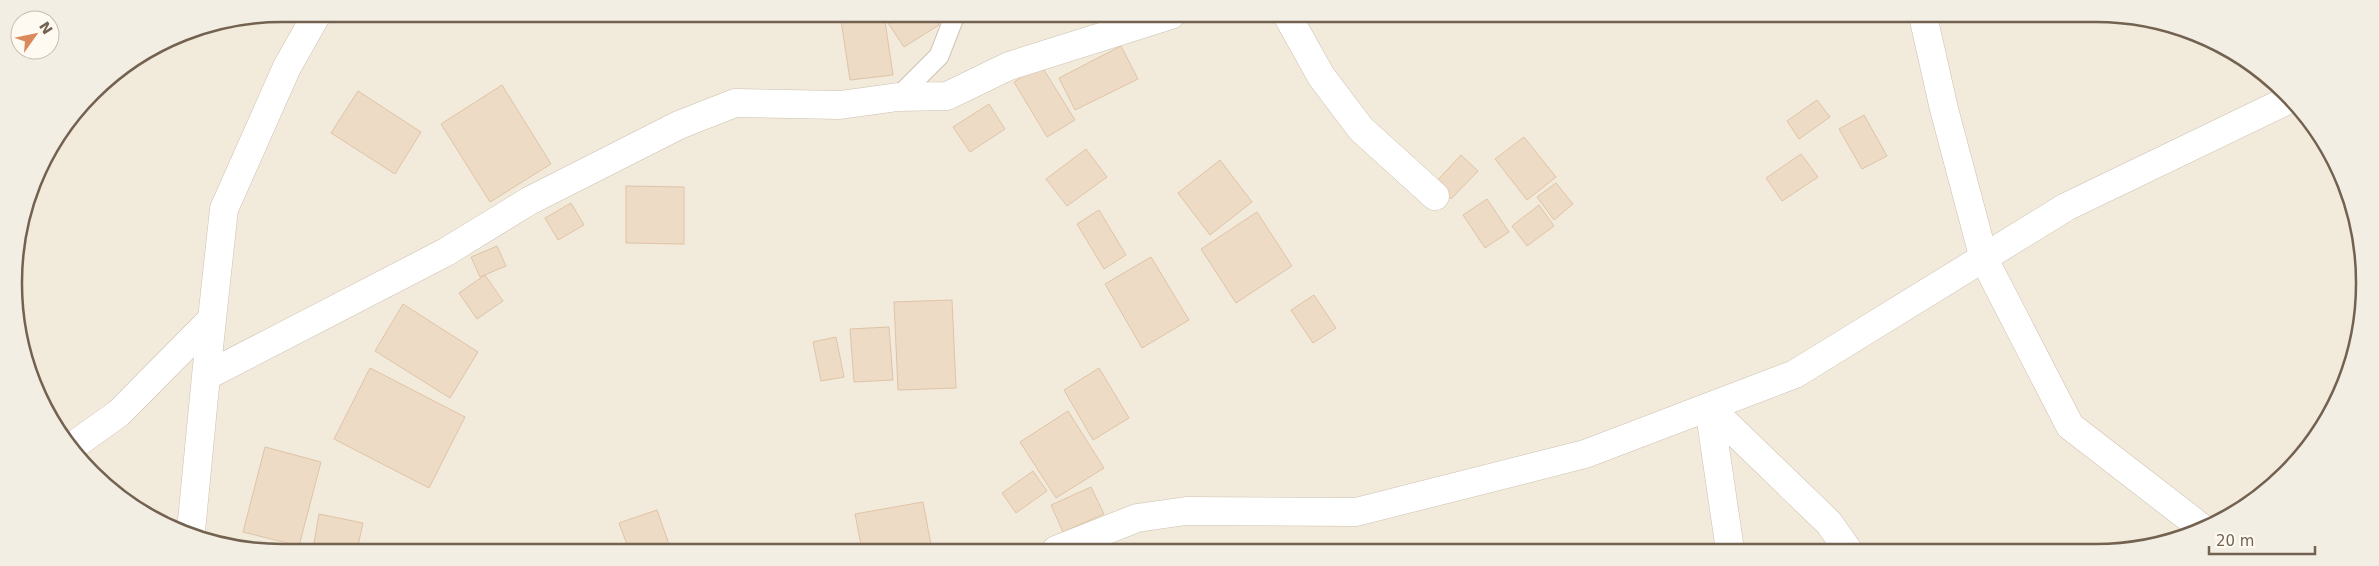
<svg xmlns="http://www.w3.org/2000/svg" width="2379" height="566" viewBox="0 0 2379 566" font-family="'DejaVu Sans',sans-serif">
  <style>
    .residential { fill: #f2eada }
    .building { fill: #eedbc5; stroke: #dfc4a7 }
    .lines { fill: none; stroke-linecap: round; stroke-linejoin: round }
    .lane-casing { stroke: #cdc1b1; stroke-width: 21 }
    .street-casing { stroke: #cdc1b1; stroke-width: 29 }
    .lane { stroke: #fff; stroke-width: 19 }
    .street { stroke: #fff; stroke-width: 28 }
    .rim { fill: none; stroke: #746250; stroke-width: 2.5 }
  </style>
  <rect width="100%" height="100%" fill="#fbf7eb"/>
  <path class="residential" d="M283 14 2131 16 2231 50 2310 119 2356 214 2363 318 2337 402 2286 474 2215 525 2131 550H248L149 516 70 447 23 353 14 265 42 164 105 81 180 34Z"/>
  <path class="building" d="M443 14H470L469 19Z
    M840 14 884 15 893 75 850 80Z
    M893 15H933L939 25 904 47 886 20Z
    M1121 46 1138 79 1075 110 1059 78Z
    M1041 65 1075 120 1047 137 1014 82Z
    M502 85 551 164 490 202 441 124Z
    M358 91 421 132 395 174 331 133Z
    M1817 100 1830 117 1799 139 1787 121Z
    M989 104 1005 129 970 152 953 127Z
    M1864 115 1887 156 1862 169 1839 129Z
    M1524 137 1556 177 1527 200 1495 159Z
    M1086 149 1107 177 1067 206 1046 179Z
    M1801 154 1818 177 1782 201 1766 178Z
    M1461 155 1478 171 1451 199 1435 183Z
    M1220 160 1252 202 1210 235 1178 193Z
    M1556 183 1573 204 1554 220 1537 197Z
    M626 186 684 187V244L626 243Z
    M1487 199 1509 232 1485 248 1463 215Z
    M571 203 584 225 558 240 545 218Z
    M1539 205 1554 226 1527 246 1512 226Z
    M1099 210 1126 255 1104 269 1077 224Z
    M1257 212 1292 266 1236 303 1201 249Z
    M497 246 506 266 480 277 471 257Z
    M1151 257 1189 320 1142 348 1105 284Z
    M485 275 503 301 477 319 459 293Z
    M1314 295 1336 328 1313 343 1291 310Z
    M952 300 956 388 898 390 894 302Z
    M403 304 478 352 450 398 375 351Z
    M889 327 893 380 854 382 850 329Z
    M836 337 844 377 821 381 813 342Z
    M370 368 465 417 429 488 334 439Z
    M1099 368 1129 418 1093 440 1064 390Z
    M1068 411 1104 468 1056 498 1020 442Z
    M265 447 321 462 299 546 243 532Z
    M1033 471 1047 491 1016 513 1002 493Z
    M1091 487 1104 514 1063 532 1051 505Z
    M923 502 932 550H862L855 514Z
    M657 510 671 550H629L619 523Z
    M319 514 363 523 357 550 314 543Z"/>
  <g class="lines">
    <defs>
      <path id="lane" d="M898 97 939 56 955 15"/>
      <path id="street" d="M1287 15 1321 76 1361 129 1435 196
        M1923 16 1944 109 1984 259 2070 426 2202 528
        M212 319 206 376 446 252 529 201 679 125 735 103 840 105 898 97 947 96 1009 66 1171 15
        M1709 407 1829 523 1848 550
        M1709 407 1730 550
        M70 448 119 413 212 319 224 209 287 67 317 14
        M191 531 206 376
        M1056 550 1137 518 1186 511 1356 512 1585 454 1795 374 2066 207 2288 100"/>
    </defs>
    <use href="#lane" class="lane-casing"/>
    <use href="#street" class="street-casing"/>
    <use href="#lane" class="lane"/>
    <use href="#street" class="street"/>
  </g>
  <path d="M0 0H2379V566H0ZM282 22H2096A260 260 0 0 1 2356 282V284A260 260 0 0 1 2096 544H282A260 260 0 0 1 22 284V282A260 260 0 0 1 282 22Z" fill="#f3eee4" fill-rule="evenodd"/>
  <path class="rim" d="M282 22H2096A260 260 0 0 1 2356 282V284A260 260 0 0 1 2096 544H282A260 260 0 0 1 22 284V282A260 260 0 0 1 282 22Z"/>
  <g transform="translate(35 35) rotate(57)"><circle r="24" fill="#fefaf1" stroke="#c7bdb1"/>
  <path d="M0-4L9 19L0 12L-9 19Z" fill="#da895b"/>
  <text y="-8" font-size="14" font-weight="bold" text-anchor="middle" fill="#746250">N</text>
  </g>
  <path d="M2209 546v8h106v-8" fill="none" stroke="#746250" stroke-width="2.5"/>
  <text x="2216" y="546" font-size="15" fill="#746250" stroke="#fefaf1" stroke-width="4" paint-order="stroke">20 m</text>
</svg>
